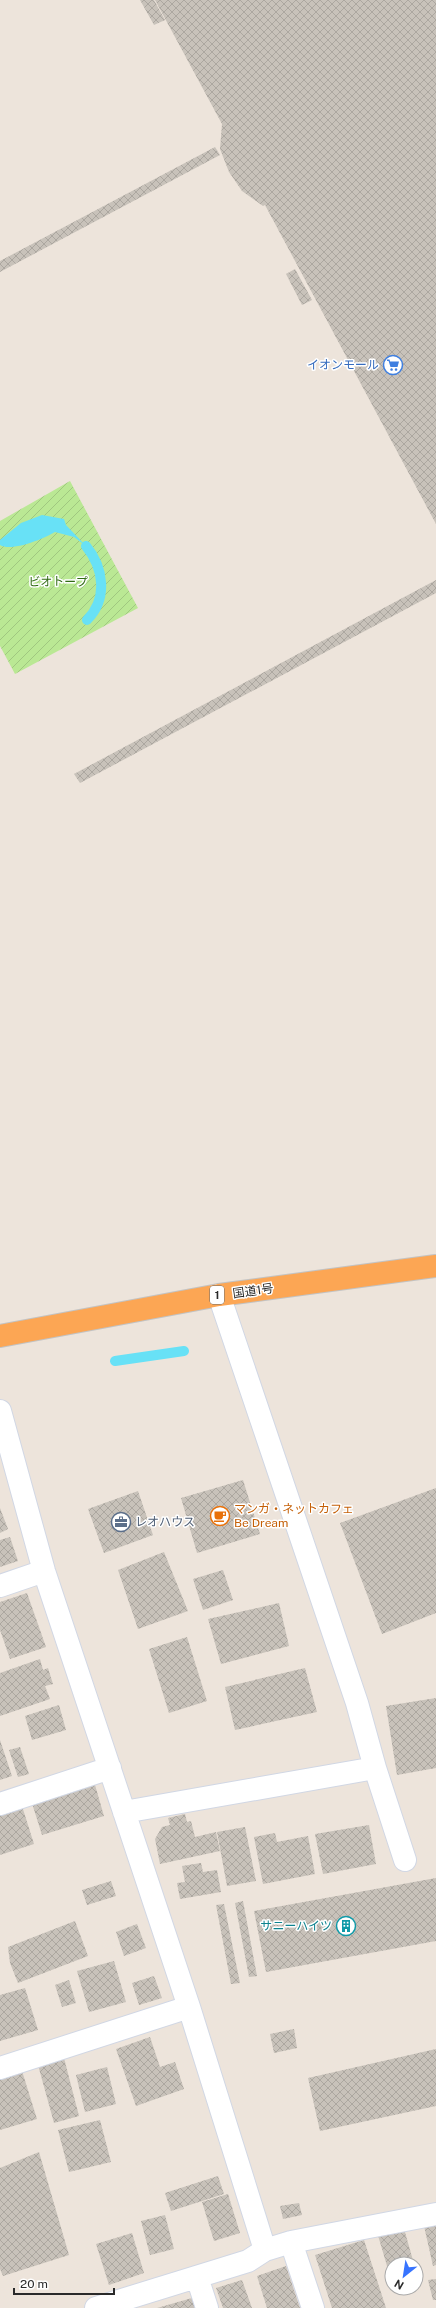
<svg xmlns="http://www.w3.org/2000/svg" width="436" height="2308" viewBox="0 0 436 2308" font-family="'Public Sans','Noto Sans JP',sans-serif">
  <style>
    .garden { fill: url(#garden-furrows) }
    .water { fill: #68e1f6 }
    .lines { fill: none; stroke-linecap: round; stroke-linejoin: round }
    .stream { stroke: #68e1f6; stroke-width: 10 }
    .building { fill: url(#building-cross-hatch) }
    .minor-casing { stroke: #d1d7e4; stroke-width: 24 }
    .trunk-casing { stroke: #c3c3c3; stroke-width: 24 }
    .minor { stroke: #fff; stroke-width: 22 }
    .trunk { stroke: #fca654; stroke-width: 22 }
    .labels { text-anchor: middle; dominant-baseline: central; stroke-width: 3; stroke-linejoin: round; paint-order: stroke }
    .shield { fill: #fff; stroke: #6a6a6a; stroke-width: 1 }
    .shield-label { font-size: 11px; font-weight: bold; fill: #2a2a2a }
    .shop-label { font-size: 12px; fill: #366cbe; stroke: #fff; text-anchor: end }
    .park-label { font-size: 12px; fill: #326d15; stroke: #fff }
    .street-label { font-size: 12px; fill: #2a2a2a; stroke: #fff }
    .food-label { font-size: 12px; fill: #c56008; stroke: #fff; text-anchor: start }
    .service-label { font-size: 12px; fill: #4e5e75; stroke: #fff; text-anchor: start }
    .culture-label { font-size: 12px; fill: #0d838f; stroke: #fff; text-anchor: end }
  </style>
  <defs>
    <pattern id="garden-furrows" width="10" height="10" patternUnits="userSpaceOnUse"><rect width="10" height="10" fill="#bae894"/><path d="M-1 1l2-2M0 10L10 0M9 11l2-2" fill="none" stroke="#a0c780"/></pattern>
    <pattern id="building-cross-hatch" width="8" height="8" patternUnits="userSpaceOnUse"><rect width="8" height="8" fill="#c8c2ba"/><path d="M0 0l8 8M0 8l8-8" fill="none" stroke="#aca7a0"/></pattern>
  </defs>
  <rect width="100%" height="100%" fill="#ede4db"/>
  <path class="garden" d="M70 481 138 608 15 674 0 646V521Z"/>
  <path class="water" d="M42 515 64 519 66 525 86 546 74 537 55 532C43 539 12 552 0 545V540L21 523Z"/>
  <g class="lines">
    <path class="stream" d="M86 546C104 568 108 599 87 620
      M115 1361 184 1351"/>
  </g>
  <path class="building" d="M140 0H154L165 20 154 25Z
    M155 0H436V524L265 205 263 206 242 191 229 172 220 149 222 124Z
    M215 147 220 155 0 272V261Z
    M295 269 312 300 302 305 286 274Z
    M436 580V593L80 783 74 774Z
    M243 1480 260 1534 197 1553 181 1498Z
    M436 1488V1613L382 1634 340 1523Z
    M138 1491 153 1535 104 1553 88 1509Z
    M0 1508 8 1529 0 1533Z
    M10 1537 18 1561 0 1567V1540Z
    M164 1552 188 1611 138 1629 118 1570Z
    M223 1570 233 1600 203 1610 193 1579Z
    M27 1593 46 1647 10 1659 0 1630V1602Z
    M279 1603 289 1646 221 1664 208 1619Z
    M187 1637 207 1701 169 1713 149 1649Z
    M40 1659 43 1670 48 1668 53 1684 45 1686 50 1699 0 1716V1673Z
    M305 1668 317 1712 235 1730 225 1687Z
    M436 1698V1768L397 1775 386 1706Z
    M59 1705 66 1730 32 1740 25 1716Z
    M0 1740 12 1776 0 1780Z
    M20 1747 29 1774 18 1777 9 1750Z
    M93 1778 104 1816 42 1835 30 1797Z
    M22 1806 34 1844 0 1855V1813Z
    M185 1814 187 1822 191 1821 195 1837 216 1832 220 1851 160 1864 155 1839 162 1827 170 1825 168 1818Z
    M369 1825 376 1864 323 1874 315 1834Z
    M245 1827 256 1881 227 1886 217 1832Z
    M275 1833 277 1842 308 1836 315 1874 263 1884 254 1837Z
    M201 1863 203 1872 217 1870 221 1892 180 1899 177 1883 185 1882 182 1866Z
    M436 1878V1941L266 1972 254 1911Z
    M111 1881 116 1896 87 1905 82 1890Z
    M243 1901 257 1976 249 1977 235 1903Z
    M224 1904 240 1983 231 1984 216 1905Z
    M75 1921 88 1956 18 1983 10 1963 8 1947Z
    M137 1924 146 1948 124 1956 116 1932Z
    M114 1961 126 2002 89 2012 77 1971Z
    M154 1976 162 1998 139 2005 132 1983Z
    M69 1980 76 2003 62 2007 55 1985Z
    M25 1988 38 2030 0 2041V1995Z
    M294 2029 297 2048 274 2053 270 2034Z
    M150 2037 160 2067 175 2062 184 2089 136 2106 116 2049Z
    M436 2049V2106L320 2131 308 2078Z
    M64 2058 79 2116 54 2123 38 2065Z
    M107 2067 116 2104 85 2112 76 2075Z
    M22 2071 37 2119 0 2130V2078Z
    M100 2120 111 2162 69 2172 58 2130Z
    M39 2152 69 2255 3 2276 0 2269V2168Z
    M218 2176 224 2194 171 2211 165 2193Z
    M228 2194 240 2233 214 2241 202 2202Z
    M299 2203 302 2215 283 2219 280 2206Z
    M165 2215 174 2249 150 2255 141 2221Z
    M436 2223V2265L433 2266 424 2226Z
    M403 2225 414 2264H392V2283L377 2232Z
    M132 2233 144 2273 109 2285 96 2244Z
    M364 2240 386 2308H332L315 2255Z
    M286 2266 300 2308H267L257 2276Z
    M436 2279V2300H433L428 2280Z
    M242 2280 252 2308H223L216 2288Z
    M192 2298 195 2308H157Z"/>
  <g class="lines">
    <defs>
      <path id="minor" d="M0 1411 44 1571 189 2007 265 2250
        M0 1586 44 1571
        M375 1768 405 1860
        M0 1804 110 1768
        M124 1812 375 1768 357 1703 219 1295
        M0 2068 189 2007
        M291 2242 313 2308
        M197 2277 207 2308
        M96 2308 248 2261 265 2250 291 2242 436 2214"/>
      <path id="trunk" d="M0 1336 219 1295 436 1266"/>
    </defs>
    <use href="#minor" class="minor-casing"/>
    <use href="#trunk" class="trunk-casing"/>
    <use href="#minor" class="minor"/>
    <use href="#trunk" class="trunk"/>
  </g>
  <defs>
    <symbol id="supermarket-ring" viewBox="-11 -11 22 22"><circle r="9.5" fill="#fff" stroke="#3f7fe0" stroke-width="1.5"/><path d="M-6-5.5h2.5l.6 2H6L4.5 2H-2.5L-4.4-4H-6ZM-1.5 3.2a1.3 1.3 0 1 0 .1 0ZM3 3.2a1.3 1.3 0 1 0 .1 0Z" fill="#3f7fe0"/></symbol>
    <symbol id="cafe-ring" viewBox="-11 -11 22 22"><circle r="9.5" fill="#fff" stroke="#e8710a" stroke-width="1.5"/><path d="M-5.5-4.5H6V0H3Q3 3.5 0 3.5H-2.5Q-5.5 3.5-5.5 0ZM3-3.2v2h1.7v-2ZM-6 4.5H4V6H-6Z" fill="#e8710a"/></symbol>
    <symbol id="office-ring" viewBox="-11 -11 22 22"><circle r="9.5" fill="#fff" stroke="#5c6f8a" stroke-width="1.5"/><path d="M-6-3h4V-5.5h4V-3h4V5H-6ZM-1-4.5V-3h2v-1.5ZM-6 0V1H6V0Z" fill="#5c6f8a"/></symbol>
    <symbol id="building-ring" viewBox="-11 -11 22 22"><circle r="9.5" fill="#fff" stroke="#0f9aa8" stroke-width="1.5"/><path d="M-4-6H4V6H1V3H-1V6H-4ZM-2.5-4.3h1.7v1.8h-1.7ZM.8-4.3h1.7v1.8H.8ZM-2.5-1h1.7V.8h-1.7ZM.8-1h1.7V.8H.8Z" fill="#0f9aa8"/></symbol>
  </defs>
  <g fill-rule="evenodd">
    <use href="#supermarket-ring" x="382" y="354" width="22" height="22"/>
    <use href="#cafe-ring" x="209" y="1505" width="22" height="22"/>
    <use href="#office-ring" x="110" y="1511" width="22" height="22"/>
    <use href="#building-ring" x="335" y="1915" width="22" height="22"/>
  </g>
  <g class="labels">
    <rect class="shield" x="210" y="1286" width="14" height="18" rx="3"/>
    <g class="shield-label">
      <text x="217" y="1295">1</text>
    </g>
    <g class="shop-label">
      <text x="379" y="365">イオンモール</text>
    </g>
    <g class="park-label">
      <text x="58" y="582">ビオトープ</text>
    </g>
    <g class="street-label">
      <text transform="translate(253 1291) rotate(-8)">国道1号</text>
    </g>
    <g class="food-label">
      <text x="234" y="1509">マンガ・ネットカフェ<tspan x="234" dy="14">Be Dream</tspan></text>
    </g>
    <g class="service-label">
      <text x="135" y="1522">レオハウス</text>
    </g>
    <g class="culture-label">
      <text x="332" y="1926">サニーハイツ</text>
    </g>
  </g>
  <g transform="translate(404 2276) rotate(210)"><circle r="19" fill="#ffffff" stroke="#aaaaaa"/>
  <path d="M0-3L7 15L0 10L-7 15Z" fill="#3774ff"/>
  <text y="-6" font-size="11" font-weight="bold" text-anchor="middle" fill="#2a2a2a">N</text>
  </g>
  <path d="M14 2288v6h100v-6" fill="none" stroke="#2a2a2a" stroke-width="2"/>
  <text x="20" y="2288" font-size="12" fill="#2a2a2a" stroke="#ffffff" stroke-width="3" paint-order="stroke">20 m</text>
</svg>
